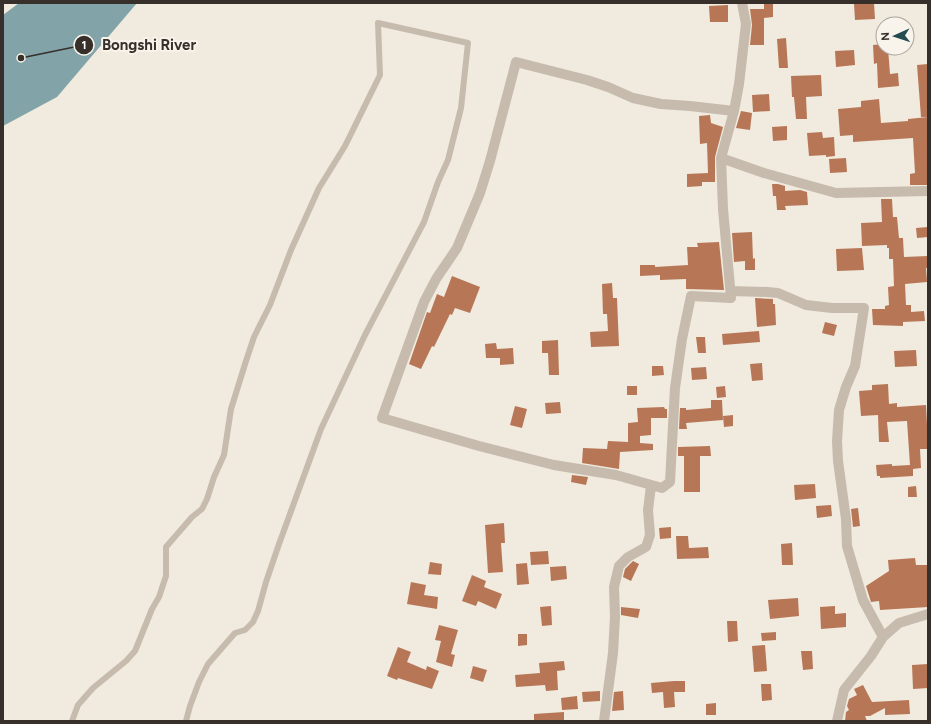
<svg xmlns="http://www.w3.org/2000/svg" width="931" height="724" viewBox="0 0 931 724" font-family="Figtree,sans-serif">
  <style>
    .water { fill: #82a4a9 }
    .building { fill: #b77756 }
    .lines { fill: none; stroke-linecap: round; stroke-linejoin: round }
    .lane { stroke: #c7bbad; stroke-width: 6 }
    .street { stroke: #c7bbad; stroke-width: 10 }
    .leader { fill: none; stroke: #362f2a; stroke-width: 1.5 }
    .callout-dot { fill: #362f2a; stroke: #f8f3eb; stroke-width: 1.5 }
    .mark-label { font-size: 12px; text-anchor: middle; font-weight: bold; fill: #fff }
    .callout-label { font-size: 15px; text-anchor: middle; font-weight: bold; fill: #362f2a; stroke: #f8f3eb; stroke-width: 4; stroke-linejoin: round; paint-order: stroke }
  </style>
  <rect width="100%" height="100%" fill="#f0eadf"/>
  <path class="water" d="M19 3H137L57 97 3 126V15Z"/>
  <path class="building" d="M764 3H773V17L764 18V45H750L752 25 750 9H764Z
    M874 3 875 19 855 20 854 4Z
    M728 5V22H710L709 6Z
    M786 38 788 68H779L777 39Z
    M883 44V48H888L890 74 898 73 899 86 878 88 877 63 874 64 873 45Z
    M854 50 855 65 836 67 835 51Z
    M928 64V117H921L917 65Z
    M821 75 822 96 806 97 807 119H796L794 97H792L791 76Z
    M769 94 770 111 753 112 752 95Z
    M879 99 881 123 908 121V119L928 117V185H910V174L915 173 913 138 853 142V135L840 136 838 109 861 107V101Z
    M741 111 752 113 750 130 736 128Z
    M710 115 711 123 723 127 715 157V182H702V186L687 187V174L708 173 707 143 700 144 699 116Z
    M787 126V140L773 141 772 127Z
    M822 132 823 138 834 137 835 156 826 157V155L809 156 807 133Z
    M846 158 847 172 830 173 829 159Z
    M772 184H778L785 186V191L800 190 807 192 808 205 785 206 786 210H777L776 196H773Z
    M881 199H892L893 217H897L899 238H903L904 257 928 256V268H926L927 282 905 284 906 305H911V312L924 311 925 321 903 322V326L873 325 872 309H885V306L889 305 888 287 894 286 893 259H889V248H887V245L862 246 861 223 882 222Z
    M928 227V237L917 238 916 228Z
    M752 232 753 259 755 258V270H745V261L734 262 732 233Z
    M719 242 724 290 686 289V279L660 280V275L640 276V265H655V267L688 265 687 247H698L697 243Z
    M862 248 864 270 837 271 836 249Z
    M452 276 480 287 470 313 455 308 452 315 450 314 434 347 432 346 421 369 409 364 427 312 430 313 437 294 444 297Z
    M612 283 613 298H617L619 346 591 347 590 332 608 331 607 314H603L602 284Z
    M755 298 773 299V304H775L776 325 757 327Z
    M825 322 837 325 834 336 822 333Z
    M759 331 760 342 723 345 722 334Z
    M696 337H705L706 353H698Z
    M558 340 559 375H549L548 353H542V341Z
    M496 343 497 349 513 348 514 364 500 365V358H486L485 344Z
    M916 350 917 366 895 367 894 351Z
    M762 363 763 380 752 381 750 364Z
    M652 366H663L664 375 652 376Z
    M706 367 707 379 692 380 691 368Z
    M888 384 889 404 897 403V407L926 405 927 424H928V449H920L921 468 913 469V476L880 478V476H877L876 465 892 464V466L910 465 907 421 887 422 889 442H879L878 415 861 416 859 391 872 390V385Z
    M627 386H637V395H627Z
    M725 386 726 397 717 398 716 387Z
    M711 400H722L723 420 686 423 687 429H679L680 408H686V410L711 408Z
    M560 402 561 413 546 414 545 403Z
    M515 406 527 409 522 428 510 425Z
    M664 407 665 409H667V418H651V435L640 436V443L653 444V450L620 452 619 469 582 463 583 448 607 449 608 441 628 442V423L638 422 637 408Z
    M733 415V426L724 427 723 416Z
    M710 446 711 456H700V492H684V456H678V447Z
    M572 475 588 477 586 485 571 482Z
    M815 484 816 498 795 500 794 485Z
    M916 486 917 497H908V487Z
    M831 505 832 516 817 518 816 506Z
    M858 508 860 526 853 527 851 509Z
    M504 523 505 543H501L503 572 488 573 485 525Z
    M671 527V538L660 539 659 528Z
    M676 536H688L689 548 708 547 709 558 677 559Z
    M792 543 793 565H782L781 544Z
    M548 551 549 564 531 565 530 552Z
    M915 558 916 565H928V607L880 610 879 601 871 602 866 586 889 571 888 560Z
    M633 561 639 564 631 581 623 577 625 569Z
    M430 562 442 564 441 575 428 574Z
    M527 563 529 584 517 585 516 564Z
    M566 566 567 579 551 581 550 567Z
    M472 575 486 581 484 587 502 594 496 609 478 601 476 606 462 601Z
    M411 582 426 585 424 595 438 597 437 609 407 604Z
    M798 598 799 616 770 619 768 600Z
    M551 606 552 625 542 626 540 607Z
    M835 606V614L846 613V627L821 629 820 607Z
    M621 607 640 609 638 618 621 615Z
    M727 621H737L738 641 728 642Z
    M439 625 458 630 451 654 455 655 452 667 436 662 441 641 435 640Z
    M776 632V640L762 641 761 633Z
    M518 634H527V645L518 646Z
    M765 645 767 671 754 672 752 646Z
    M398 647 411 652 407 662 426 670 427 666 439 671 432 689 398 678 397 680 387 676Z
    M801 651H812L813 669 803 670Z
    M564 661 565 670 557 671 558 690 546 691 545 685 516 687 515 675 540 673 539 663Z
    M928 664V688L913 689 912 665Z
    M473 666 487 670 483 682 470 678Z
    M674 681H685V692H674L675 707 664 708 663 692 652 693 651 683Z
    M761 684H771L772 700 762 701Z
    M863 685 872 702 909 700 910 714 885 715V708L870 716H865L867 721H845L846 712 849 710 847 706 849 699 857 695 854 689Z
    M600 691V701L583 702 582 692Z
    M623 691 624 710 612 711 614 692Z
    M577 696 578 709 562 710 561 698Z
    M716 703V715H706V704Z
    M564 712V721H534V714Z"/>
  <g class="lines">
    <path class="lane" d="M72 721 78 705 93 688 126 661 135 651 152 609 159 597 166 576V547L192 517 202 509 207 499 214 477 224 455 231 409 246 361 254 337 270 305 291 250 319 188 345 146 380 75 378 23 468 43 461 108 448 160 438 182 424 222 365 335 321 429 279 544 266 582 258 611 253 622 245 630 235 633 208 664 199 682 190 706 186 721"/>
    <path class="street" d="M742 3 746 24 739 84 734 111 721 158 764 173 836 193 928 191
      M721 158 723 209 731 298 691 296 682 339 675 388 670 482 662 488 616 475 554 465 479 446 382 418 424 302 436 279 457 248 480 193 490 161 516 62 587 80 608 87 633 98 661 104 690 106 734 111
      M731 291 767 292 778 293 806 305 832 308H864L855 366 846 387 839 410 837 441 838 461 846 519 847 546 863 600 883 637
      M604 721 613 653 615 617 614 587 619 566 628 557 646 547 650 535 648 510 651 486
      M837 721 844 690 871 656 883 637 899 623 928 614"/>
  </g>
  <path class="leader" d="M21 58L84 45"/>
  <g class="callout-dot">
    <circle cx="21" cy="58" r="4"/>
    <circle cx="84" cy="45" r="10"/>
  </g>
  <g class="mark-label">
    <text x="84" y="49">1</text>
  </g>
  <g class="callout-label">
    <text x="149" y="50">Bongshi River</text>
  </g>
  <rect width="931" height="724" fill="none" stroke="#362f2a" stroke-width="8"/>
  <g transform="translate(895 36) rotate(267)"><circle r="19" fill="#f8f3eb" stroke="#aaa59e"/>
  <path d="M0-3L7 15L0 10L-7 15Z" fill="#254b52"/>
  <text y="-6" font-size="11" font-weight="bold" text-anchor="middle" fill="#362f2a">N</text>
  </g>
</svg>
